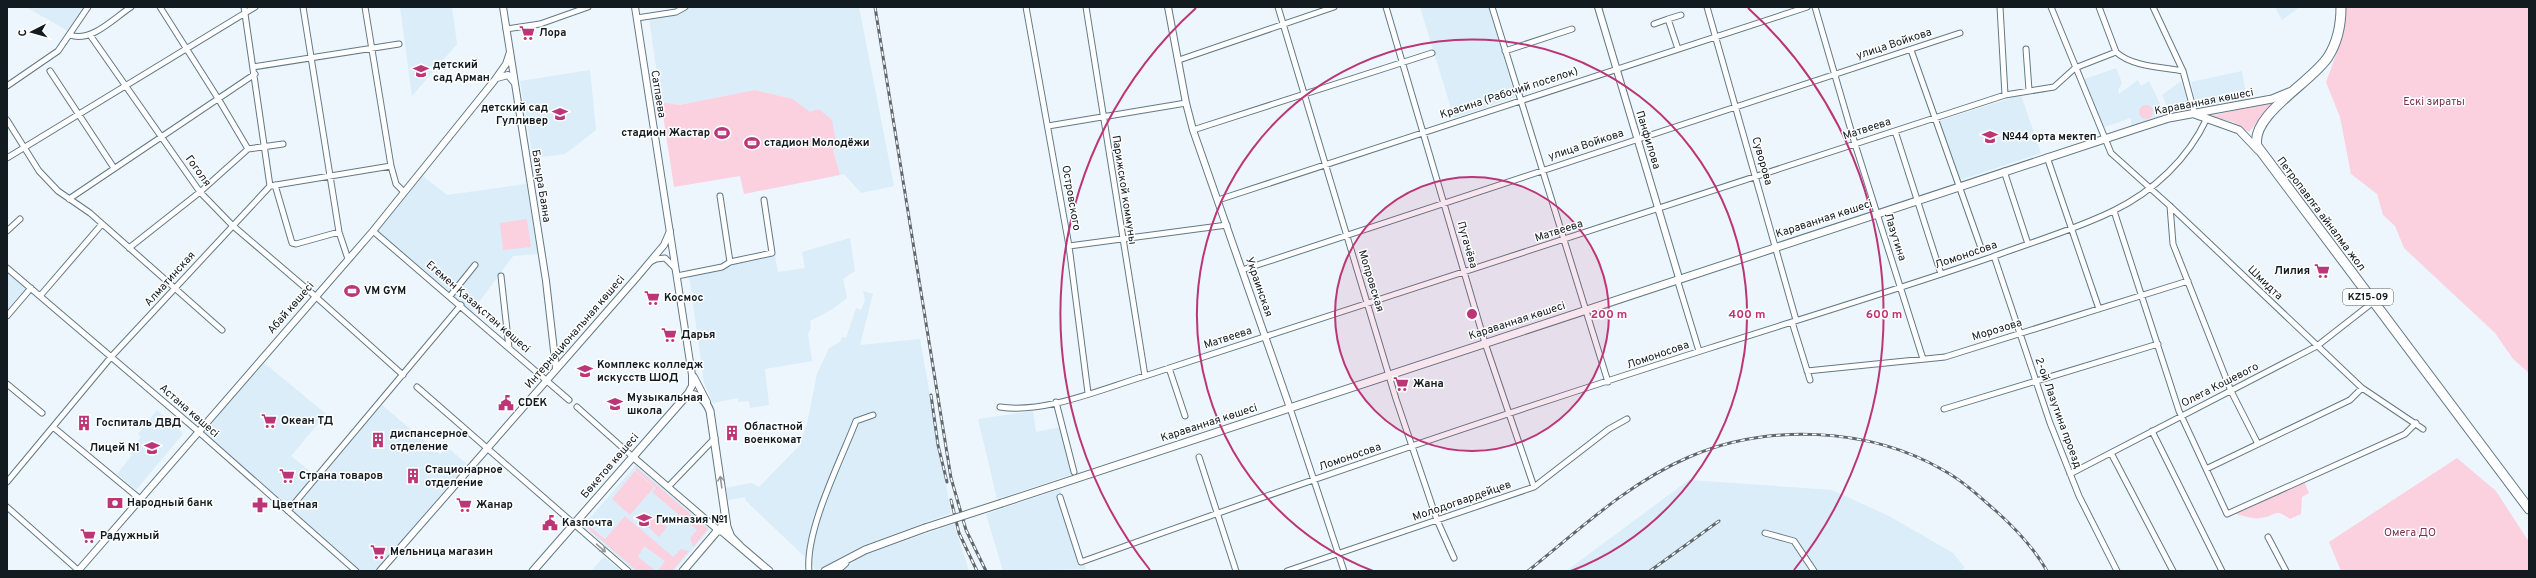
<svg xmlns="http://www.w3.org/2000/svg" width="2536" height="578" viewBox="0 0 2536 578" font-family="Overpass,sans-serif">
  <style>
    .built { fill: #daedf8 }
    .green { fill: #fbd1e0 }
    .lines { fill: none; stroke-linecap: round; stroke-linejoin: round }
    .minor-casing { stroke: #637986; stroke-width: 7 }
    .tertiary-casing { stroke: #637986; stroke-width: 8 }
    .secondary-casing { stroke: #637986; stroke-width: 9 }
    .trunk-casing { stroke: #637986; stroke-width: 11 }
    .minor { stroke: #fff; stroke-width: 5 }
    .tertiary { stroke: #fff; stroke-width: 6 }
    .secondary { stroke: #fff; stroke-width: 7 }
    .trunk { stroke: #fff; stroke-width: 9 }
    .rail-casing { stroke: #5f686e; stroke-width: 3 }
    .rail { stroke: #fff; stroke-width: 1.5; stroke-dasharray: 4.5; stroke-linecap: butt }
    .secondary-bridge-casing { stroke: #637986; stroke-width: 9; stroke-linecap: butt }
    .secondary-bridge { stroke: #fff; stroke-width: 7 }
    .oneway { stroke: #94989b }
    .ring { fill: none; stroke: #bb3577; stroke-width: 2 }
    .labels { text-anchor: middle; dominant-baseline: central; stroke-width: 3; stroke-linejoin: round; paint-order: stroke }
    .shield { fill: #fff; stroke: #595f63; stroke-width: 1 }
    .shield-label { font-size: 10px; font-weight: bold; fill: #121b20 }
    .poi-label { font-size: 11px; font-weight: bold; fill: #121b20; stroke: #fff; text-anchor: start }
    .street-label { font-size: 11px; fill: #121b20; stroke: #fff }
    .park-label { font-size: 11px; fill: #7a3152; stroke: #fff }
    .centre { fill: #bb3577; stroke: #fff; stroke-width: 2 }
    .ring-label { font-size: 12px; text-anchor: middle; font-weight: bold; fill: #bb3577; stroke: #fff; stroke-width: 3; stroke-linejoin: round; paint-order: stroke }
  </style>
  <rect width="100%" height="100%" fill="#ecf6fc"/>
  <path class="built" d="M26 7H84L68 31Z
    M400 7H452L457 44 412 96Z
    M691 7H859L894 186 861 193 844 174 840 175 833 150 837 148 834 138 810 112 793 99 755 90 679 105 661 102 649 18 677 14Z
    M1420 7H1489L1515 97 1454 118Z
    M2275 7H2300L2282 20Z
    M2116 68 2122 83 2118 90 2119 94 2138 80 2141 86 2149 81 2163 110 2170 113 2162 95 2181 81 2190 109 2131 126V118L2102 128 2082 80Z
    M590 70 596 130 565 154 533 158 520 81Z
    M2242 71 2247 102 2198 111 2191 82Z
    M2021 95 2041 153 1960 180 1939 121Z
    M423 176 447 195 526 184 538 254 513 256 471 313 376 233Z
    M850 238 855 271 843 279 847 298 831 310 810 321 811 328 808 334 812 361 765 369 769 405 750 408 749 401 738 402V398L713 403 704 383 689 275 725 269 733 263 775 256 778 272 805 268 802 252Z
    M7 272 27 288 7 310Z
    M863 291 873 294 860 345 920 339 951 513 861 546 816 571 811 562 805 564V557L746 501 745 497 728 500 726 488 751 483 759 487 799 446 807 424 817 374 829 348 840 342 842 337 846 338 856 308 861 310 865 300Z
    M263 362 326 414 291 456 315 475 288 507 204 432Z
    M382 405 440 454 447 447 467 464 375 571H361L292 511Z
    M157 410 182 432V435L136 490 117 474 132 455 129 452 141 437 138 434Z
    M1033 411 1036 432 1060 427 1073 474 997 499 978 419Z
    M636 465 710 529 674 571H634L583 526Z
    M1689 480 1832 490 1889 516 1953 553 1965 568 1959 571H1566Z
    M1060 489 1086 569 1003 571 986 514Z
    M954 524 969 571H840L864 555Z
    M604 557 621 571H591Z"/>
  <path class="green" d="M2346 7H2529V373L2513 359 2495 333 2404 248 2395 226 2383 215 2377 194 2351 174 2340 117 2326 82 2342 39Z
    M755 90 793 99 810 112 819 109 832 120 837 148 833 150 840 175 744 194 740 176 674 187 661 102 679 105Z
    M2273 102 2249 132 2233 122 2210 116Z
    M2139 112a7 7 0 1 1 14 0a7 7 0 1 1-14 0Z
    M527 219 531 247 503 250 500 223Z
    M2457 458 2496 491 2529 542V571H2341L2329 542Z
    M637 468 708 529 693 547 690 538 697 530 652 492 656 488 635 470Z
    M635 471 654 487 630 515 612 499Z
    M2304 481 2309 493 2302 497 2301 514 2290 519C2274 507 2276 516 2261 518 2254 520 2241 515 2233 513Z
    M625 516 673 557 681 549 689 551 672 571H658L665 561 644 546 638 557 656 571H637L585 526 587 524 605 539Z
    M654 516 667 527 659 537 646 525Z"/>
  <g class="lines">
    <defs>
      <path id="minor" d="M160 7 219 100 248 149
        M244 7 270 186
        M303 7 339 232 348 259
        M365 7 391 166 396 184 404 192
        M1026 7 1069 246 1088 393
        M1086 7 1145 376
        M1278 7 1396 399 1437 520 1454 558
        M1386 7 1485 343 1534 487
        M1492 7 1608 382
        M1707 7 1796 320
        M1815 7 1855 144 1923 359
        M2000 7 2005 95
        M2051 7 2111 153 2170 206 2362 388 2423 429
        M2099 7 2116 52C2132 67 2163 67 2183 71
        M2153 7 2183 71 2195 115
        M637 18 676 12 685 7
        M1668 19 1681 15
        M1654 24 1668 19 1678 49
        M506 29 540 24 588 7
        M70 35C91 43 114 18 131 7
        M90 35 200 192 232 225 315 296 403 375
        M2026 49 2029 90
        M1911 50 1981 248
        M1505 51 1572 29
        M1179 60 1334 7
        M253 67 399 44
        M50 71 114 168
        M7 86 58 51 88 7
        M7 120 39 171 58 191 90 213 222 330
        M1048 126 1186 103
        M1193 130 1432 53
        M1895 131 1941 274
        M248 149 283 144
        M2047 157 2099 309
        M7 158 255 7
        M2004 171 2028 244
        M275 185 292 243 296 244 339 232
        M720 196 730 262
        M69 199 255 74
        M1218 200 1807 7
        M2170 206 2173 244 2231 391 2258 444
        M2114 211 2179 411 2227 514 2405 434 2416 423
        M7 231 20 219
        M373 231 569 400
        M1069 246 1227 225
        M129 248 200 192 248 149
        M1994 256 2050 423 2079 496 2117 571
        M650 262 656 259 665 258 675 268
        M7 268 199 432 356 571
        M1242 270 1960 33
        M501 276 509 348
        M677 276 722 267 730 262 772 253 764 200
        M1677 279 1699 351
        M40 296 102 224
        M450 296 475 265
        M7 316 31 288
        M1792 322 1810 380
        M1169 368 1185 416
        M1807 371 1945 357 2188 281
        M7 384 42 413
        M417 387 628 571
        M1056 402 1074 472
        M577 407 633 457
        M1000 407C1044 414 1102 389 1145 376L2005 95 2054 87 2075 68 2116 52
        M1290 408 1344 571
        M1944 409 2158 344
        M53 427 140 499
        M2152 431 2222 571
        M2111 453 2173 571
        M1199 457 1236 571
        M2206 469 2350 400 2362 388
        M2070 474 2317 346 2372 303
        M7 482 111 357 270 186 391 166
        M668 487 715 438
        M1060 497 1081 562C1289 487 1499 415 1710 348 1804 318 1899 289 1992 257 2032 242 2074 230 2113 211 2154 191 2188 159 2207 118
        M7 507 79 571
        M288 511 461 305
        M1765 533 1794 541 1814 571
        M2268 537 2286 571
        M809 571C805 530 841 460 856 421L873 415
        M1287 571 1534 487 1609 429 1627 419"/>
      <path id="tertiary" d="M503 7 546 281 556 368
        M635 7 692 375V386L687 395
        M1168 7 1186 103 1193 130 1290 408
        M1598 7 1679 278
        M497 78 508 75 514 82
        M694 377 707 402
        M633 457 718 530 726 521
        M78 571 373 231 494 81 506 64 510 52
        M380 571 638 276 664 245 670 231"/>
      <path id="secondary" d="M2197 115 2239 130 2258 150
        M1002 503 2138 128 2169 118 2272 99 2289 92
        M718 530 722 531 769 571
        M533 571 687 395C698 392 706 401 710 411L727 527 731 537 740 546
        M683 571 718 530
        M825 571 865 550 925 528
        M836 571 845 563"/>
      <path id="trunk" d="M2341 7C2341 24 2337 43 2328 57 2312 82 2250 115 2257 146L2529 509"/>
    </defs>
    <use href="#minor" class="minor-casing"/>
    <use href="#tertiary" class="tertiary-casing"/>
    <use href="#secondary" class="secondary-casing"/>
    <use href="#trunk" class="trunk-casing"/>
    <use href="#minor" class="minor"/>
    <use href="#tertiary" class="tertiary"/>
    <use href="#secondary" class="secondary"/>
    <use href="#trunk" class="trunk"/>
    <defs>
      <path id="rail" d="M875 7 951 478 966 530 986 571
        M931 395 938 445 947 482
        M951 500 959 533 977 571
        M1528 571C1579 530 1628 483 1689 457 1767 423 1869 427 1943 470 1963 481 1979 496 1996 511 2015 528 2034 548 2047 571
        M1650 571 1719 521"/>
    </defs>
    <use href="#rail" class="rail-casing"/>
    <use href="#rail" class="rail"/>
    <defs>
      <path id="secondary-bridge" d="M925 528 1002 503"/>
    </defs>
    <use href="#secondary-bridge" class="secondary-bridge-casing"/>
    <use href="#secondary-bridge" class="secondary-bridge"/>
  </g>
  <defs><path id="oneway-shaft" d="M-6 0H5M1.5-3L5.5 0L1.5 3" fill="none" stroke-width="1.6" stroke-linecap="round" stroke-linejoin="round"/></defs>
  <g class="oneway">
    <use href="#oneway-shaft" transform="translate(721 482) rotate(-98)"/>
    <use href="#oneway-shaft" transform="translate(601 548) rotate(41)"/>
  </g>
  <circle cx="1472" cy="314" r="137" fill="#bb3577" fill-opacity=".12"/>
  <g class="ring">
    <circle cx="1472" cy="314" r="137"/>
    <path d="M1373 571A275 275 0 1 1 1571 571"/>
    <path d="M1150 570A412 412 0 0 1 1196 8M1748 8A412 412 0 0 1 1794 570"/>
  </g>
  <defs>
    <symbol id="supermarket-bare" viewBox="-9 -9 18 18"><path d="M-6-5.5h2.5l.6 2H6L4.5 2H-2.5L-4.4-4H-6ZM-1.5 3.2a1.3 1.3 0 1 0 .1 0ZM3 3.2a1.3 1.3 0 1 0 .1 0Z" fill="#bb3577" stroke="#fff" stroke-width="2.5" paint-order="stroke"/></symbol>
    <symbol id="school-bare" viewBox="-9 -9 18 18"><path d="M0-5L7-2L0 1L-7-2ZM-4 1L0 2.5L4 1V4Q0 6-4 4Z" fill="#bb3577" stroke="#fff" stroke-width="2.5" paint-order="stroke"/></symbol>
    <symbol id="stadium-bare" viewBox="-9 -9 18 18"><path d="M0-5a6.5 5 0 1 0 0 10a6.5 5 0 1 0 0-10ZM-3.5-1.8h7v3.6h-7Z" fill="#bb3577" stroke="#fff" stroke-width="2.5" paint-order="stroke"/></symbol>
    <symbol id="university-bare" viewBox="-9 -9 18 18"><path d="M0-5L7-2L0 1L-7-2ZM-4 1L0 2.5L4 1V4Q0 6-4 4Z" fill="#bb3577" stroke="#fff" stroke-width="2.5" paint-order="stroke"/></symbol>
    <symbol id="civic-bare" viewBox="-9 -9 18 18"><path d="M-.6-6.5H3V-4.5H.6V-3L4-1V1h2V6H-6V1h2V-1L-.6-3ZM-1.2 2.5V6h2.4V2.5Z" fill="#bb3577" stroke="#fff" stroke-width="2.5" paint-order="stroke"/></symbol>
    <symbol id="building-bare" viewBox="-9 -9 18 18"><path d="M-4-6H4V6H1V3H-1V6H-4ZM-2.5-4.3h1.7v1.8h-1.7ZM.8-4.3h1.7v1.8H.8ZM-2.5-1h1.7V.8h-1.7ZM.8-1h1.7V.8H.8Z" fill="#bb3577" stroke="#fff" stroke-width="2.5" paint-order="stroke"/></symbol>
    <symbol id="bank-bare" viewBox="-9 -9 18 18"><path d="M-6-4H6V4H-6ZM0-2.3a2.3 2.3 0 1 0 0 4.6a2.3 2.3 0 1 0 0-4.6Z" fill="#bb3577" stroke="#fff" stroke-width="2.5" paint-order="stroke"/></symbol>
    <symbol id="pharmacy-bare" viewBox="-9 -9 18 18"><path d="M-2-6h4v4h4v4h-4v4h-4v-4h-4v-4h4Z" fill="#bb3577" stroke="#fff" stroke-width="2.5" paint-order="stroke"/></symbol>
  </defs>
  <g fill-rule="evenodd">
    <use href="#supermarket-bare" x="516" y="22" width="22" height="22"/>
    <use href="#school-bare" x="410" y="60" width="22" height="22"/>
    <use href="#school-bare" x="549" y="103" width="22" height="22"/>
    <use href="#stadium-bare" x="711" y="122" width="22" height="22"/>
    <use href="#school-bare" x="1979" y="126" width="22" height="22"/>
    <use href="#stadium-bare" x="741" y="132" width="22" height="22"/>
    <use href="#supermarket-bare" x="2311" y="260" width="22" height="22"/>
    <use href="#stadium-bare" x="341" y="280" width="22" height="22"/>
    <use href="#supermarket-bare" x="641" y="287" width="22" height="22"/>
    <use href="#supermarket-bare" x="658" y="324" width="22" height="22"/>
    <use href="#university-bare" x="574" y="360" width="22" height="22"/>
    <use href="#supermarket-bare" x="1390" y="373" width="22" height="22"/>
    <use href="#civic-bare" x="495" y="392" width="22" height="22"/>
    <use href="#school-bare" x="604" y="393" width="22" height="22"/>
    <use href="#supermarket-bare" x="258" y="410" width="22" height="22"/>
    <use href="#building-bare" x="73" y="412" width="22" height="22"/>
    <use href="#building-bare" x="721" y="422" width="22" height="22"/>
    <use href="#building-bare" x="367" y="429" width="22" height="22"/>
    <use href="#school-bare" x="141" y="437" width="22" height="22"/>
    <use href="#supermarket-bare" x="276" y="465" width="22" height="22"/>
    <use href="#building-bare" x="402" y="465" width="22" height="22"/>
    <use href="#bank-bare" x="104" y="492" width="22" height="22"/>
    <use href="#pharmacy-bare" x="249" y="494" width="22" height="22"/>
    <use href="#supermarket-bare" x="453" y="494" width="22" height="22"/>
    <use href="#school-bare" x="633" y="509" width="22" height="22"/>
    <use href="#civic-bare" x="539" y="512" width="22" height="22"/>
    <use href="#supermarket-bare" x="77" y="525" width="22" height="22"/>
    <use href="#supermarket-bare" x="367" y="541" width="22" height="22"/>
  </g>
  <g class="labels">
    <rect class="shield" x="2343" y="289" width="50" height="16" rx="3"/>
    <g class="shield-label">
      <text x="2368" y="297">KZ15-09</text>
    </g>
    <g class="poi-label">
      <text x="539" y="33">Лора</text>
      <text x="433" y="65">детский<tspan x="433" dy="13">сад Арман</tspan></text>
      <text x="548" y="108" text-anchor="end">детский сад<tspan x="548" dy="13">Гулливер</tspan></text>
      <text x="710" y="133" text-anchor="end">стадион Жастар</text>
      <text x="2002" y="137">№44 орта мектеп</text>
      <text x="764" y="143">стадион Молодёжи</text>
      <text x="2310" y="271" text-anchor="end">Лилия</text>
      <text x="364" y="291">VM GYM</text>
      <text x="664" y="298">Космос</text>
      <text x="681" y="335">Дарья</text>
      <text x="597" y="365">Комплекс колледж<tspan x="597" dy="13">искусств ШОД</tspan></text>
      <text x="1413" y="384">Жана</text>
      <text x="627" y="398">Музыкальная<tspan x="627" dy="13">школа</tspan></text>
      <text x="518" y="403">CDEK</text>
      <text x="281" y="421">Океан ТД</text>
      <text x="96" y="423">Госпиталь ДВД</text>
      <text x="744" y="427">Областной<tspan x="744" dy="13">военкомат</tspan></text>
      <text x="390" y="434">диспансерное<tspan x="390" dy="13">отделение</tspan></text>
      <text x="140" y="448" text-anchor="end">Лицей N1</text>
      <text x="425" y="470">Стационарное<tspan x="425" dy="13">отделение</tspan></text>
      <text x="299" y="476">Страна товаров</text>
      <text x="127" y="503">Народный банк</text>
      <text x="272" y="505">Цветная</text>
      <text x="476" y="505">Жанар</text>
      <text x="656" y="520">Гимназия №1</text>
      <text x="562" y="523">Казпочта</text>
      <text x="100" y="536">Радужный</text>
      <text x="390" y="552">Мельница магазин</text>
    </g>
    <g class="street-label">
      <text transform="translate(1894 44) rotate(-18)">улица Войкова</text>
      <text transform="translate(1509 93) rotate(-18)">Красина (Рабочий поселок)</text>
      <text transform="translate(658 94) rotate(81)">Сатпаева</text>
      <text transform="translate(2204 102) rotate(-11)">Караванная көшесі</text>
      <text transform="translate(1867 129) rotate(-18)">Матвеева</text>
      <text transform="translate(1648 140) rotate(73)">Панфилова</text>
      <text transform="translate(1586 145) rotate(-18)">улица Войкова</text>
      <text transform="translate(1762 161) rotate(74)">Суворова</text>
      <text transform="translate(198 171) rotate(54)">Гоголя</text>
      <text transform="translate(541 186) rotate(81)">Батыра Баяна</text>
      <text transform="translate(1124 190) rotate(81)">Парижской коммуны</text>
      <text transform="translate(1071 198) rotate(80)">Островского</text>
      <text transform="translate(2321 214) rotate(53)">Петропавлға айналма жол</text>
      <text transform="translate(1824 219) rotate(-18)">Караванная көшесі</text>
      <text transform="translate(1559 231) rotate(-18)">Матвеева</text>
      <text transform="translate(1895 237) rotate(72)">Лазутина</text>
      <text transform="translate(1467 245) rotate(74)">Пугачёва</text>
      <text transform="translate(1966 255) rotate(-19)">Ломоносова</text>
      <text transform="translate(170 279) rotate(-48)">Алматинская</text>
      <text transform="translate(1371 281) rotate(73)">Мопровская</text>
      <text transform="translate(2265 283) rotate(44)">Шмидта</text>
      <text transform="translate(1259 287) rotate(71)">Украинская</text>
      <text transform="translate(478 307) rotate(41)">Егемен Қазақстан көшесі</text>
      <text transform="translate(291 308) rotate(-49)">Абай көшесі</text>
      <text transform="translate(1517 321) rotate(-18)">Караванная көшесі</text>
      <text transform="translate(1997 330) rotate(-17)">Морозова</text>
      <text transform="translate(575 332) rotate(-49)">Интернациональная көшесі</text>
      <text transform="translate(1228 338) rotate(-18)">Матвеева</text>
      <text transform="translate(1658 355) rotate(-19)">Ломоносова</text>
      <text transform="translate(2220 385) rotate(-27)">Олега Кошевого</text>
      <text transform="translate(189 411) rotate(41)">Астана көшесі</text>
      <text transform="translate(2058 413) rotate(70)">2-ой Лазутина проезд</text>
      <text transform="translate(1209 423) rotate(-18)">Караванная көшесі</text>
      <text transform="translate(1350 457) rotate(-19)">Ломоносова</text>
      <text transform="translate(610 466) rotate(-49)">Бөкетов көшесі</text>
      <text transform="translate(1462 501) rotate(-19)">Молодогвардейцев</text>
    </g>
    <g class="park-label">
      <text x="2434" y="102">Ескі зираты</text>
      <text x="2410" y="533">Омега ДО</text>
    </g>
  </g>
  <circle cx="1472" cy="314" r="6" class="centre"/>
  <g class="ring-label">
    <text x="1609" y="318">200 m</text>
    <text x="1747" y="318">400 m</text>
    <text x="1884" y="318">600 m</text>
  </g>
  <rect width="2536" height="578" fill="none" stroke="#121b20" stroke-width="16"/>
  <g transform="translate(32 32) rotate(264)" stroke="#ffffff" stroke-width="3" paint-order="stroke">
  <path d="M0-3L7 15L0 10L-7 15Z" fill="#121b20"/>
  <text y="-6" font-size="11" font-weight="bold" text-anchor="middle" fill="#121b20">С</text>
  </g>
</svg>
